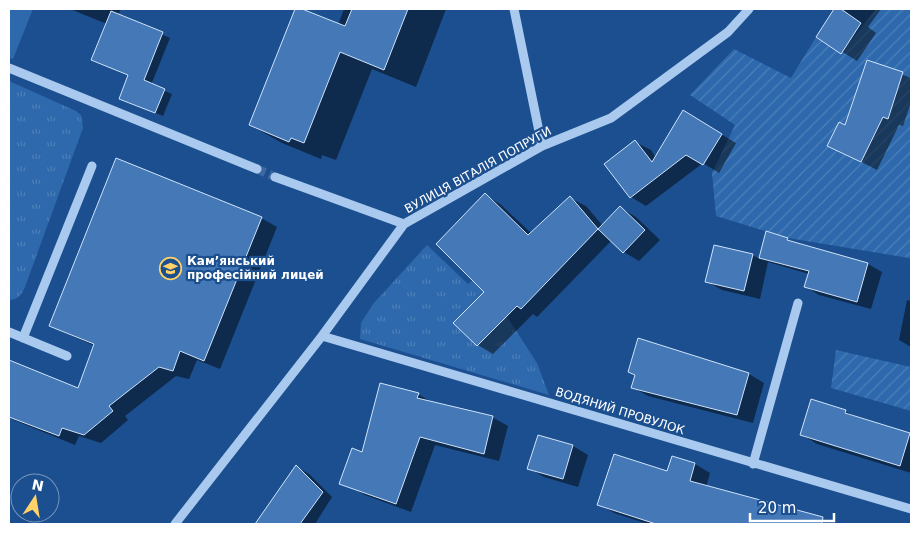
<svg xmlns="http://www.w3.org/2000/svg" width="920" height="533" viewBox="0 0 920 533" font-family="'DejaVu Sans',sans-serif">
  <style>
    .grass { fill: url(#grass-tufts) }
    .park { fill: #2e69ad }
    .garden { fill: url(#garden-furrows) }
    .shadow { fill: #0007 }
    .building { fill: #4478b7; stroke: #cfe3fa }
    .lines { fill: none; stroke-linecap: round; stroke-linejoin: round }
    .minor-tunnel { stroke: #3d69a0; stroke-width: 9; stroke-dasharray: 9 4.5; stroke-linecap: butt }
    .minor { stroke: #a9c9ee; stroke-width: 9 }
    .labels { text-anchor: middle; dominant-baseline: central; stroke-width: 4.5; stroke-linejoin: round; paint-order: stroke }
    .street-label { font-size: 12px; fill: #fff; stroke: #1b4f8f }
    .poi-label { font-size: 12px; font-weight: bold; fill: #fff; stroke: #1b4f8f; text-anchor: start }
  </style>
  <defs>
    <pattern id="grass-tufts" width="24" height="20" patternUnits="userSpaceOnUse" patternTransform="scale(1.25)"><rect width="24" height="20" fill="#2e69ad"/><path d="M3 7l-1-3M5 7V3M7 7l1-3M15 17l-1-3M17 17v-4M19 17l1-3" fill="none" stroke="#4d80b9"/></pattern>
    <pattern id="garden-furrows" width="10" height="10" patternUnits="userSpaceOnUse" patternTransform="scale(1.25)"><rect width="10" height="10" fill="#2e69ad"/><path d="M-1 1l2-2M0 10L10 0M9 11l2-2" fill="none" stroke="#4d80b9"/></pattern>
  </defs>
  <rect width="100%" height="100%" fill="#1b4f8f"/>
  <path class="grass" d="M9 81 76 111 81 115 83 128 25 287C22 294 18 300 9 300Z
    M427 245 468 284 480 275 537 363 549 395 360 339 361 323 373 304Z"/>
  <path class="park" d="M9 9H33L13 59 9 58Z
    M9 119 24 125 9 164Z"/>
  <path class="garden" d="M876 9H911V260L909 258 788 238 716 216 712 173 735 125 690 95 734 49 791 78 816 37 841 53Z
    M836 350 911 367V411L831 388Z"/>
  <path class="shadow" d="M70 9H121L118 15 170 38 151 85 172 94 163 116 120 98 129 75 107 24Z
    M297 9 338 25 344 9H446L416 87 372 69 336 160 322 155 321 159 282 143 250 125Z
    M836 9H881L868 27 876 33 857 61 817 36Z
    M868 61 911 78V102L903 126 899 125 877 170 829 145 846 127Z
    M683 112 736 143 719 173 703 163 646 206 631 197 635 142 651 150 656 158Z
    M485 195 500 204 531 233 570 198 586 206 603 226 621 208 636 217 660 240 639 261 624 252 612 240 537 317 533 314 493 354 478 345 486 291Z
    M261 218 277 227 220 369 197 360 189 379 176 376 125 416 128 420 101 443 79 436 75 445 9 418V362L79 390 95 346 50 326Z
    M767 233 797 244 868 264 882 272 871 309 819 295 806 287 809 274 768 262 760 299 722 290 706 281 752 255 760 259Z
    M907 300 911 301V347L899 340Z
    M720 366 749 374 764 383 753 423 648 396 632 387 636 376 629 372Z
    M418 394 433 403 492 417 508 426 499 461 435 445 411 512 365 495 349 486Z
    M845 411 861 419 911 436V473L817 444 802 435Z
    M573 446 588 455 578 487 544 477 529 468Z
    M695 464 710 473 706 487 819 519 827 524H648L614 513 599 504 668 473Z
    M297 467 309 474 332 497 315 524H258Z"/>
  <path class="building" d="M295 9H302L345 26 352 9H408L384 70 340 52 304 143 291 138 289 142 249 125Z
    M834 9H841L861 23 841 54 816 37Z
    M111 11 163 32 144 80 165 89 155 113 119 99 128 75 91 60Z
    M867 60 903 72 888 119 883 117 861 162 827 146 839 122 845 125Z
    M683 110 722 134 703 165 686 155 630 198 604 164 635 140 652 162Z
    M116 158 262 217 204 361 180 351 173 371 159 367 109 406 113 411 84 435 62 428 59 436 9 417V360L78 388 94 344 49 326Z
    M485 193 528 235 570 196 598 229 521 309 517 306 477 346 453 323 484 292 436 244Z
    M620 206 645 230 623 253 598 229Z
    M766 231 788 238 787 240 868 263 857 302 804 287 809 271 759 258Z
    M714 245 753 254 744 291 705 282Z
    M638 338 749 373 737 415 631 388 635 375 628 372Z
    M380 383 419 393 417 398 493 416 484 454 420 437 396 504 339 484 352 448 362 452Z
    M811 399 846 410 845 413 910 433 900 466 800 435Z
    M538 435 573 445 563 479 527 469Z
    M614 454 667 471 672 456 695 463 690 481 823 517 822 524H656L597 505Z
    M296 465 323 492 300 524H255Z"/>
  <g class="lines">
    <path class="minor-tunnel" d="M257 169 275 177"/>
    <path class="minor" d="M514 9 542 146
      M9 68 257 169
      M275 177 404 224
      M9 332 67 356
      M322 336 911 509
      M23 338 92 166
      M753 464 798 303
      M175 524 322 336 404 224 542 146 611 118 728 32 749 9"/>
  </g>
  <defs>
    <symbol id="university-ring" viewBox="-11 -11 22 22"><circle r="9.5" fill="#1b4f8f" stroke="#ffd166" stroke-width="1.5"/><path d="M0-5L7-2L0 1L-7-2ZM-4 1L0 2.5L4 1V4Q0 6-4 4Z" fill="#ffd166"/></symbol>
  </defs>
  <g fill-rule="evenodd">
    <use href="#university-ring" x="158" y="256" width="25" height="25"/>
  </g>
  <g class="labels">
    <g class="street-label">
      <text transform="translate(478 170) rotate(-29)">ВУЛИЦЯ ВІТАЛІЯ ПОПРУГИ</text>
      <text transform="translate(620 411) rotate(17)">ВОДЯНИЙ ПРОВУЛОК</text>
    </g>
    <g class="poi-label">
      <text x="187" y="261">Кам’янський<tspan x="187" dy="14">професійний лицей</tspan></text>
    </g>
  </g>
  <rect width="920" height="533" fill="none" stroke="#ffffff" stroke-width="20"/>
  <g transform="translate(35 498) rotate(12)"><circle r="24" fill="#1b4f8f" stroke="#7695bc"/>
  <path d="M0-4L9 19L0 12L-9 19Z" fill="#ffd166"/>
  <text y="-8" font-size="14" font-weight="bold" text-anchor="middle" fill="#ffffff">N</text>
  </g>
  <path d="M750 513v8h84v-8" fill="none" stroke="#ffffff" stroke-width="2.5"/>
  <text x="758" y="513" font-size="15" fill="#ffffff" stroke="#1b4f8f" stroke-width="4" paint-order="stroke">20 m</text>
</svg>
